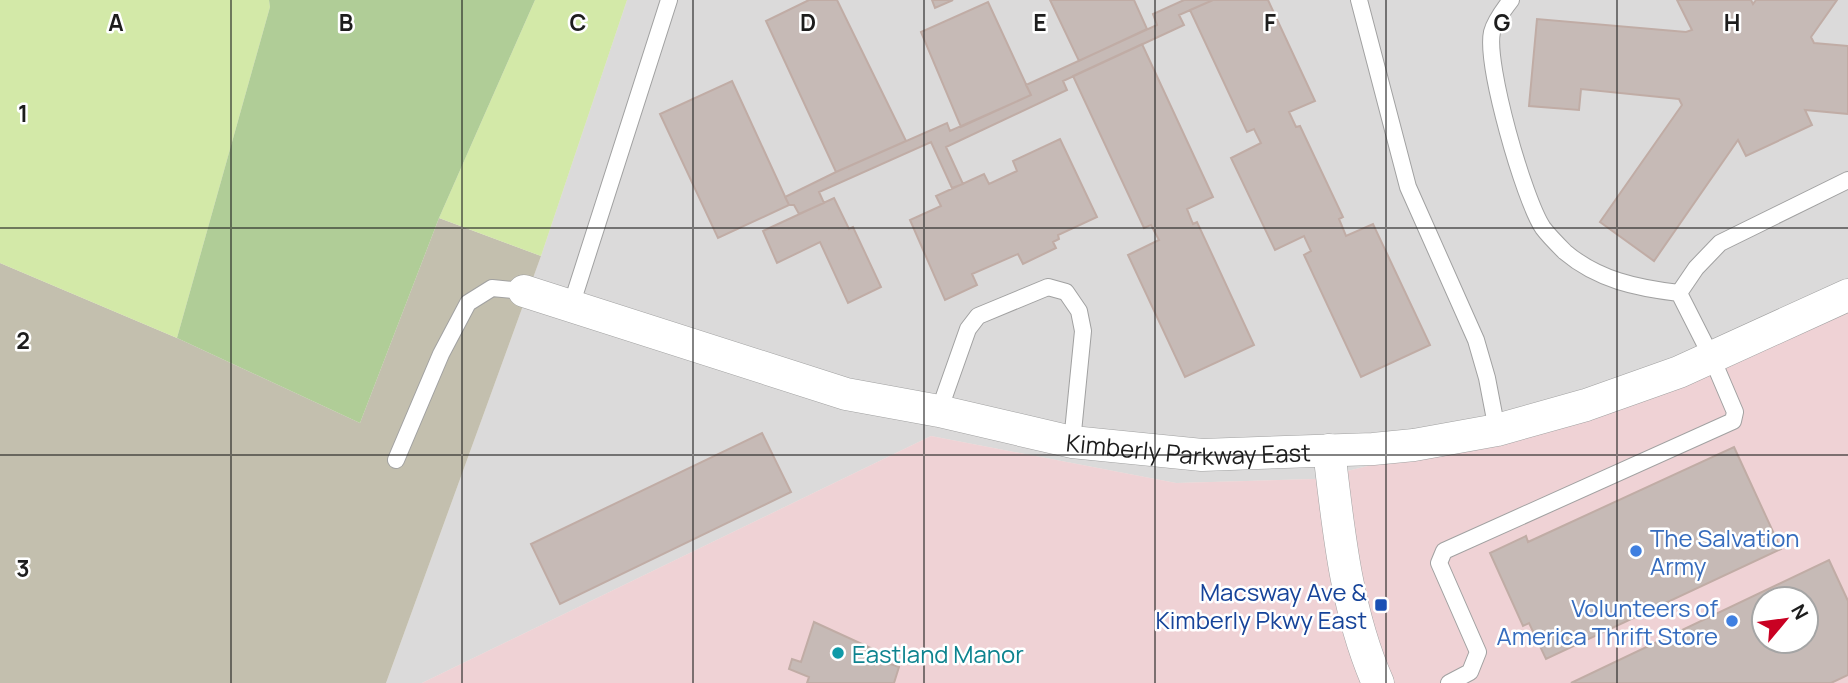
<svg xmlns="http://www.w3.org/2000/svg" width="1848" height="683" viewBox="0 0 1848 683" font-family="Manrope,sans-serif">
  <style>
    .residential { fill: #dbdada }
    .commercial { fill: #efd2d5; fill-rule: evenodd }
    .construction { fill: #c3bfae }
    .grass { fill: #d3e9a8 }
    .forest { fill: #b0cd97 }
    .building { fill: #c6bab6; stroke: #c0aca5; stroke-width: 2; fill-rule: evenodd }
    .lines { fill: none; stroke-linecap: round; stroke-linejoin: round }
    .service-casing { stroke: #a1a1a1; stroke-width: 18 }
    .minor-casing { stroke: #a1a1a1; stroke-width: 33 }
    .service { stroke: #fff; stroke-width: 16 }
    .minor { stroke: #fff; stroke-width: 32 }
    .grid { fill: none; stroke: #1d1d1d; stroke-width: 2; stroke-opacity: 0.55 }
    .shop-dot { fill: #3f7fe0; stroke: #fff; stroke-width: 2.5 }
    .transit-dot { fill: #1a4fb4; stroke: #fff; stroke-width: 2.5 }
    .culture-dot { fill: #0f9aa8; stroke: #fff; stroke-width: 2.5 }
    .labels { text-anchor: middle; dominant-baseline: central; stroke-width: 5; stroke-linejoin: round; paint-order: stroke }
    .street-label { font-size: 24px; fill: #1d1d1d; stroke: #fff }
    .shop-label { font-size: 24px; fill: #366cbe; stroke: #fff; text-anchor: start }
    .transit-label { font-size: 24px; fill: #164399; stroke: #fff; text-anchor: end }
    .culture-label { font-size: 24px; fill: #0d838f; stroke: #fff; text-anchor: start }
    .grid-label { font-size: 23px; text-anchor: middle; font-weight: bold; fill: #1d1d1d; stroke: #fff; stroke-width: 5; stroke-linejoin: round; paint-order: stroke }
  </style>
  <rect width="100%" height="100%" fill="#eee8e3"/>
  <path class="residential" d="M627 0H1848V300L1563 418 1315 479 1176 483 931 436 422 683H386L541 256Z"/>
  <path class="commercial" d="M1848 300V683H422L931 436 1176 483 1315 479 1563 418ZM1764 599H1806V641H1764Z"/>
  <path class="construction" d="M439 218 541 256 386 683H0V263L177 338 360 423Z"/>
  <path class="grass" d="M0 0H269L270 7 177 338 0 263Z
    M535 0H627L541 256 439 218Z"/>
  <path class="forest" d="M269 0H535L439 218 360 423 177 338 270 7Z"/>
  <path class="building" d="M809 0H837L906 141 836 172 766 21Z
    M932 0H953L935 8Z
    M1050 0H1134L1147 29 1079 61Z
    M1184 0H1213L1179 15 1184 25 1063 81 1067 90 946 147 963 184 952 188 931 142 819 192 824 203 799 214 794 205H789L785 197 836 172 947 123 950 131 1031 95 1026 85 1157 25 1153 14Z
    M1213 0H1268L1315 101 1289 112 1296 127 1300 126 1343 217 1339 219 1346 236 1373 224 1430 345 1361 377 1304 255 1311 251 1304 236 1275 250 1231 158 1261 143 1254 129 1247 132 1190 10Z
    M1677 0H1751L1753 4 1756 0H1837L1811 37 1814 43 1848 46V114L1805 110 1812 125 1746 156 1738 140 1654 261 1600 222 1682 105 1679 99 1581 89 1579 110 1529 106 1537 19 1686 32 1692 30Z
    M988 2 1031 95 961 127 921 32Z
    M1142 44 1213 197 1187 209 1193 224 1197 222 1254 345 1185 377 1128 255 1159 240 1151 225 1144 228 1073 76Z
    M732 81 789 205 718 238 660 114Z
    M1060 139 1097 217 1058 235 1059 239 1053 242 1056 248 1023 264 1018 254 972 274 977 285 945 300 910 220 941 206 936 196 984 174 989 184 1017 171 1013 161Z
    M834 198 849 229 853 227 881 287 848 303 820 242 777 263 763 231Z
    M762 433 791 492 560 604 531 544Z
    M1734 447 1781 549 1546 659 1529 623 1523 626 1490 553 1526 536 1528 542Z
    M1829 560 1848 601V675L1831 683H1571ZM1764 599H1806V641H1764Z
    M814 622 873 649 870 657 899 667 894 683H807L809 677 789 669 792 659 801 662Z"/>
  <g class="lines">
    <defs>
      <path id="service" d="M1359 0 1408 187 1476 340 1487 378 1497 430
        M1679 293 1696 268 1720 243 1848 180
        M571 306 669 0
        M939 411 968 329 978 316 1048 287 1066 292 1079 311 1083 331 1072 442
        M396 460 441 354 468 303 492 288 524 291
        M1449 683 1470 672 1478 652 1439 563 1444 551 1733 421 1735 412 1712 358 1679 293C1637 288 1598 280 1565 252 1558 245 1549 236 1543 228 1524 200 1485 64 1492 32 1495 21 1504 9 1511 0"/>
      <g id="minor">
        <path id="s1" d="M524 291 846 394 939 411 1072 442 1202 455 1373 449 1414 445 1497 430 1586 405 1679 372 1848 295"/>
        <path d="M1329 450C1338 527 1346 611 1378 683"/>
      </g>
    </defs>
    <use href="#service" class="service-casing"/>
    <use href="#minor" class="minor-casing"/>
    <use href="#service" class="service"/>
    <use href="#minor" class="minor"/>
  </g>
  <path class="grid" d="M231 0V683M462 0V683M693 0V683M924 0V683M1155 0V683M1386 0V683M1617 0V683M0 228H1848M0 455H1848"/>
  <g class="shop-dot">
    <circle cx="1636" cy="551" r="7"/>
    <circle cx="1732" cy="621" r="7"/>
  </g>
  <rect class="transit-dot" x="1374" y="598" width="14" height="14" rx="3.5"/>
  <circle class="culture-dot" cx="838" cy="653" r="7"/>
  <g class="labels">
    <g class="street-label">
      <text stroke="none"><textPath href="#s1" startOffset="686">Kimberly Parkway East</textPath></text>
    </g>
    <g class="shop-label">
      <text x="1650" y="537">The Salvation<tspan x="1650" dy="28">Army</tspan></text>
      <text x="1718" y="607" text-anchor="end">Volunteers of<tspan x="1718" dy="28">America Thrift Store</tspan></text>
    </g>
    <g class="transit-label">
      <text x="1367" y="591">Macsway Ave &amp;<tspan x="1367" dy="28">Kimberly Pkwy East</tspan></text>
    </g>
    <g class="culture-label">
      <text x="852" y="653">Eastland Manor</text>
    </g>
  </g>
  <g class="grid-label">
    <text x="116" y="31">A</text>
    <text x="346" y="31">B</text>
    <text x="578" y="31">C</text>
    <text x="808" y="31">D</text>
    <text x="1040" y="31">E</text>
    <text x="1270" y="31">F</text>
    <text x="1502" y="31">G</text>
    <text x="1732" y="31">H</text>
    <text x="23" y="122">1</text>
    <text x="23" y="349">2</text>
    <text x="23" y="577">3</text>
  </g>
  <g transform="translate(1785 620) rotate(61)"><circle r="33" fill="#ffffff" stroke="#a5a5a5" stroke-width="2"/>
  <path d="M0-5L12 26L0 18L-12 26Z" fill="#c90123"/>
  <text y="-10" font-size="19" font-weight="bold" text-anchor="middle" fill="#1d1d1d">N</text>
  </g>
</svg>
